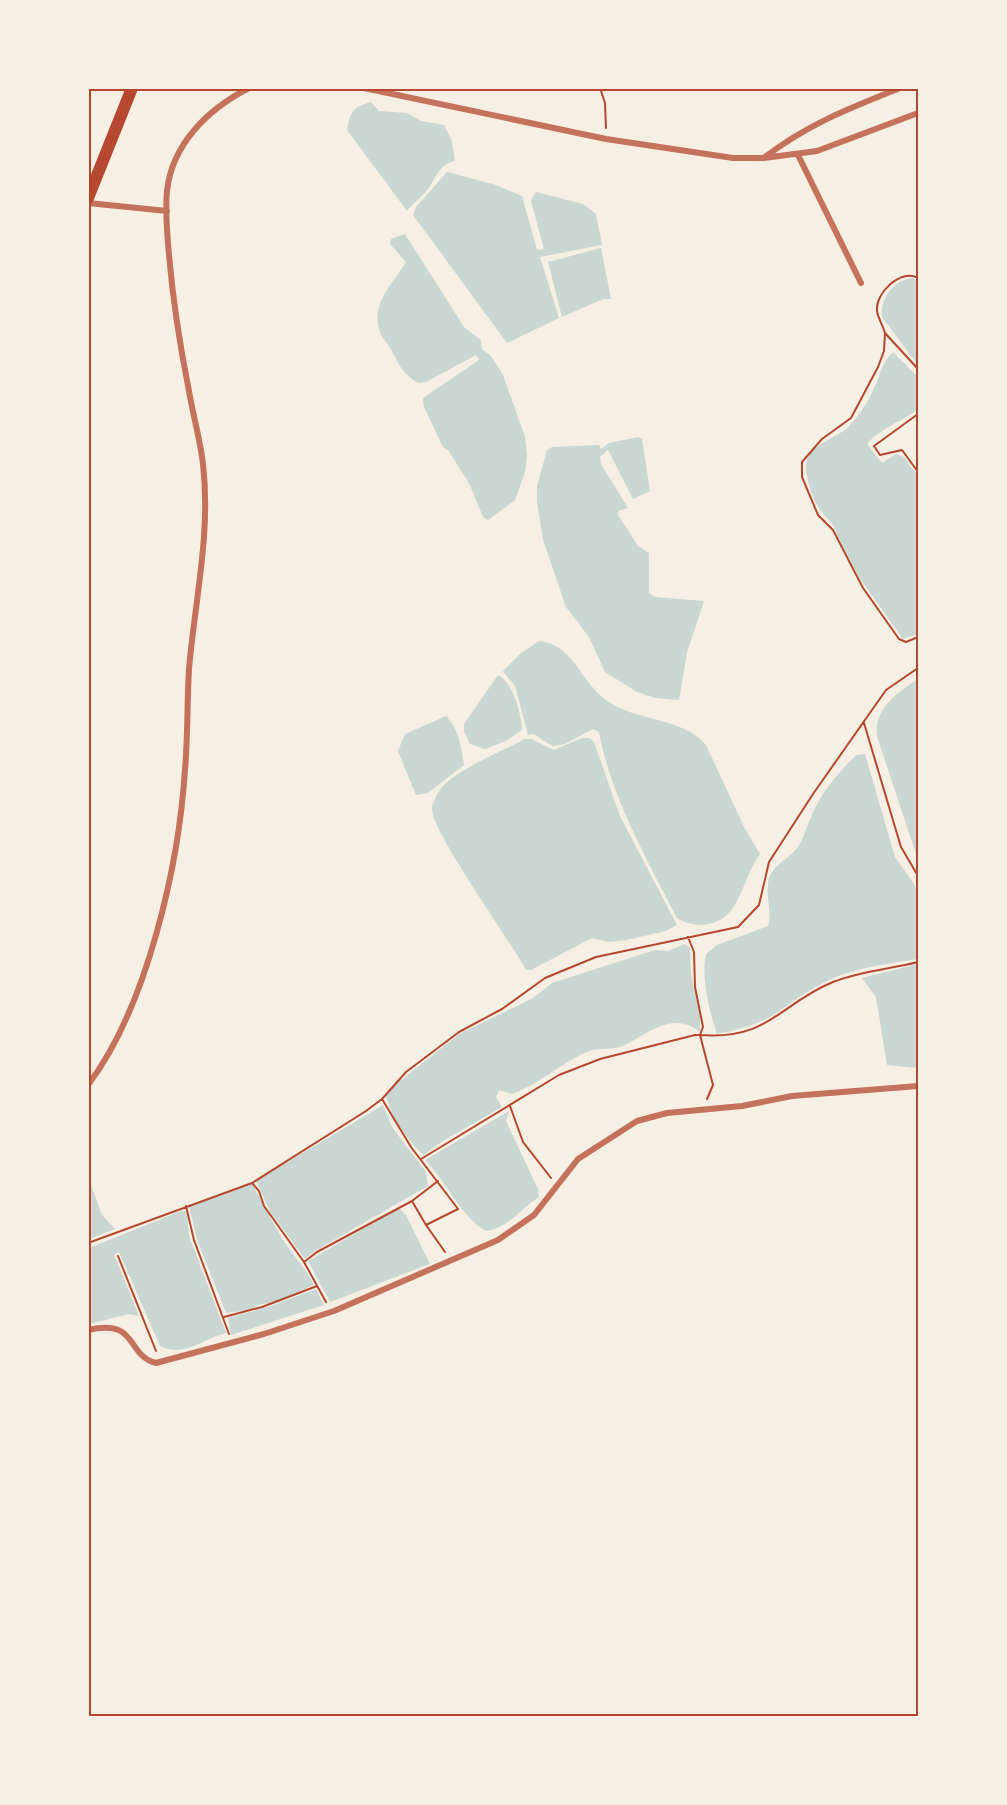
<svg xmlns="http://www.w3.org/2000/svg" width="1007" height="1805" viewBox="0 0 1007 1805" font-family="'Exo 2',sans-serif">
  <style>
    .water { fill: #c9d6d2 }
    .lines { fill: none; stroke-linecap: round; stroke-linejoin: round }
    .path { stroke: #b5482f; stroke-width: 2 }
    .minor { stroke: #c5725c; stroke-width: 6 }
    .primary { stroke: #b5482f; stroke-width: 12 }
    .neatline { fill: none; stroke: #b5482f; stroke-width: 2 }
  </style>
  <rect width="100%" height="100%" fill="#f6efe4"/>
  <path class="water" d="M371 102 379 111 407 113 421 121 444 125 452 141 455 161C439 164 436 178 428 189 422 197 413 203 407 211L347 130C351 110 352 108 371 102Z
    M447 172 496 185 522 196 537 250 544 249 531 201 536 192 583 204 596 214 602 245 540 257 559 318 507 343 413 215 416 207Z
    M405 234 464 327 481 340 482 349 491 356 503 375 525 437 527 456 525 472 515 500 488 520 483 517 469 483 448 450 443 447 424 407 423 398 479 360 476 355 426 382 418 383C400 372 400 364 390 348 387 342 382 338 380 332 370 303 393 284 406 262L390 244 391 239Z
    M601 248 611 299H603L562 317 548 262Z
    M913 278 918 282V365L882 317C880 299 893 280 913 278Z
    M893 352 918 377V409C903 421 879 429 867 444L882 463 896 454 904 457 918 476V634L903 639 861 580 837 535C835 522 823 517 817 505 812 495 807 481 806 470 803 445 836 440 849 426 859 416 868 402 874 388 881 375 881 363 893 352Z
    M638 437 642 439 650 491 633 499 608 450 600 457 601 464 628 508 618 511V515L638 546 649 553V593L655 597 704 601 687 652 679 700 655 698 637 692 605 672 589 637 566 607 543 540 537 502V486L547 450 552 447 599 445 601 449 609 443Z
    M539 641C573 644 580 681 606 700 635 722 681 716 706 745L744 827 760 854C747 871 744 893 732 909 720 927 694 929 677 918 647 859 611 797 599 732L593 729 565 744 552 746 534 734 528 735 515 686 503 671 520 654Z
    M498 675C514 684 521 713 522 730L506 741 485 749 470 744 464 731V724Z
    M918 679V860L877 736C874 708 897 693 918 679Z
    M446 716C460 731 461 746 464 765L428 793 416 795 398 751 405 734Z
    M582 738H590L594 742 620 816 677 925 666 931 626 940 610 942 592 938 531 970H526C511 941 430 830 432 808 432 804 437 795 439 791 452 771 503 751 525 739H531L554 750Z
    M865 754 895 857 914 884 918 896V959C888 964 857 967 829 980 809 990 795 1000 778 1012 761 1024 737 1030 717 1034 709 1010 701 979 706 954L717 945 768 926C772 911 766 898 768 884 770 863 791 860 799 845 806 833 809 819 816 806 826 787 841 770 856 755Z
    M685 944 690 948 691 974 700 1016V1032C673 1011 650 1032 625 1045 613 1051 600 1047 589 1051 562 1062 540 1084 512 1094L499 1090 496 1097 502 1107 443 1141 424 1155C409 1143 389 1114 386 1095L394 1086 459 1034 533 998 552 983 655 950 668 951Z
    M918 964V1068L887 1065 876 997 862 978Z
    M383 1105 392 1127 426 1172 428 1186 315 1251 305 1259 271 1213 256 1181Z
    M509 1111 506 1121 538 1189 539 1197C520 1209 510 1227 486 1231 460 1216 447 1182 425 1160Z
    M88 1170 91 1185 102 1215 115 1229 89 1239Z
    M252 1184C265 1206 275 1229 290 1250 299 1262 307 1271 314 1285L274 1302 258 1305 250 1310 226 1313 198 1242 189 1207Z
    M399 1208 406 1215 430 1264 330 1302 308 1261Z
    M181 1211 187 1212 189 1236 226 1333C203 1339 184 1358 160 1346L119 1252 114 1254 139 1316 129 1314 89 1324V1248Z
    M316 1289 324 1305 231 1335 228 1318 271 1306Z"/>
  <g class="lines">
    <path class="path" d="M600 88 605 103 606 128
      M885 333C883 326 878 318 877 311 875 293 901 268 918 278
      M918 369 885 333 884 351 878 367 851 418 822 439 802 462V477L818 515 833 530 863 588 899 639 906 642 918 637
      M918 414 874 446 880 455 902 450 918 472
      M864 723 901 847 918 876
      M688 937 694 952 695 987 703 1027 700 1035C770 1040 779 1004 833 982 860 971 891 969 918 962
      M510 1106 523 1142 551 1178
      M421 1159 559 1075 600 1059 695 1035H700L713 1085 707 1099
      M252 1183 259 1191 264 1206 304 1262 326 1302
      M412 1201 438 1181
      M186 1206 194 1240 229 1334
      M426 1225 445 1252
      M88 1243 252 1183 366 1111 382 1099 406 1072 459 1032 502 1009 545 978 596 957 738 927 759 905 769 862 813 794 886 690 918 668
      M118 1256 156 1351
      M304 1262 317 1252 412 1201 426 1225 458 1209 411 1147 382 1099
      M224 1317 262 1307 317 1286"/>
    <path class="minor" d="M364 88 606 139 733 158H764L817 151 918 113
      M798 155 861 283
      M765 157C808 124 850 108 900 88
      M88 203 167 211
      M88 1085C147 1007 179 865 185 769 188 736 187 702 189 669 195 600 211 533 203 464 200 439 193 415 189 391 180 346 173 301 169 255 167 234 165 212 167 191 172 144 208 109 249 88
      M88 1330C139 1318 125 1355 156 1363L264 1334 334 1311 498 1240 534 1215 578 1159 637 1121 667 1113 742 1106 792 1096 918 1086"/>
    <path class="primary" d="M88 198 132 88"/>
  </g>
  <rect width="1007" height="1805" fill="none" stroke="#f6efe4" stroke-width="180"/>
  <rect x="90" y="90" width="827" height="1625" class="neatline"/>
</svg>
